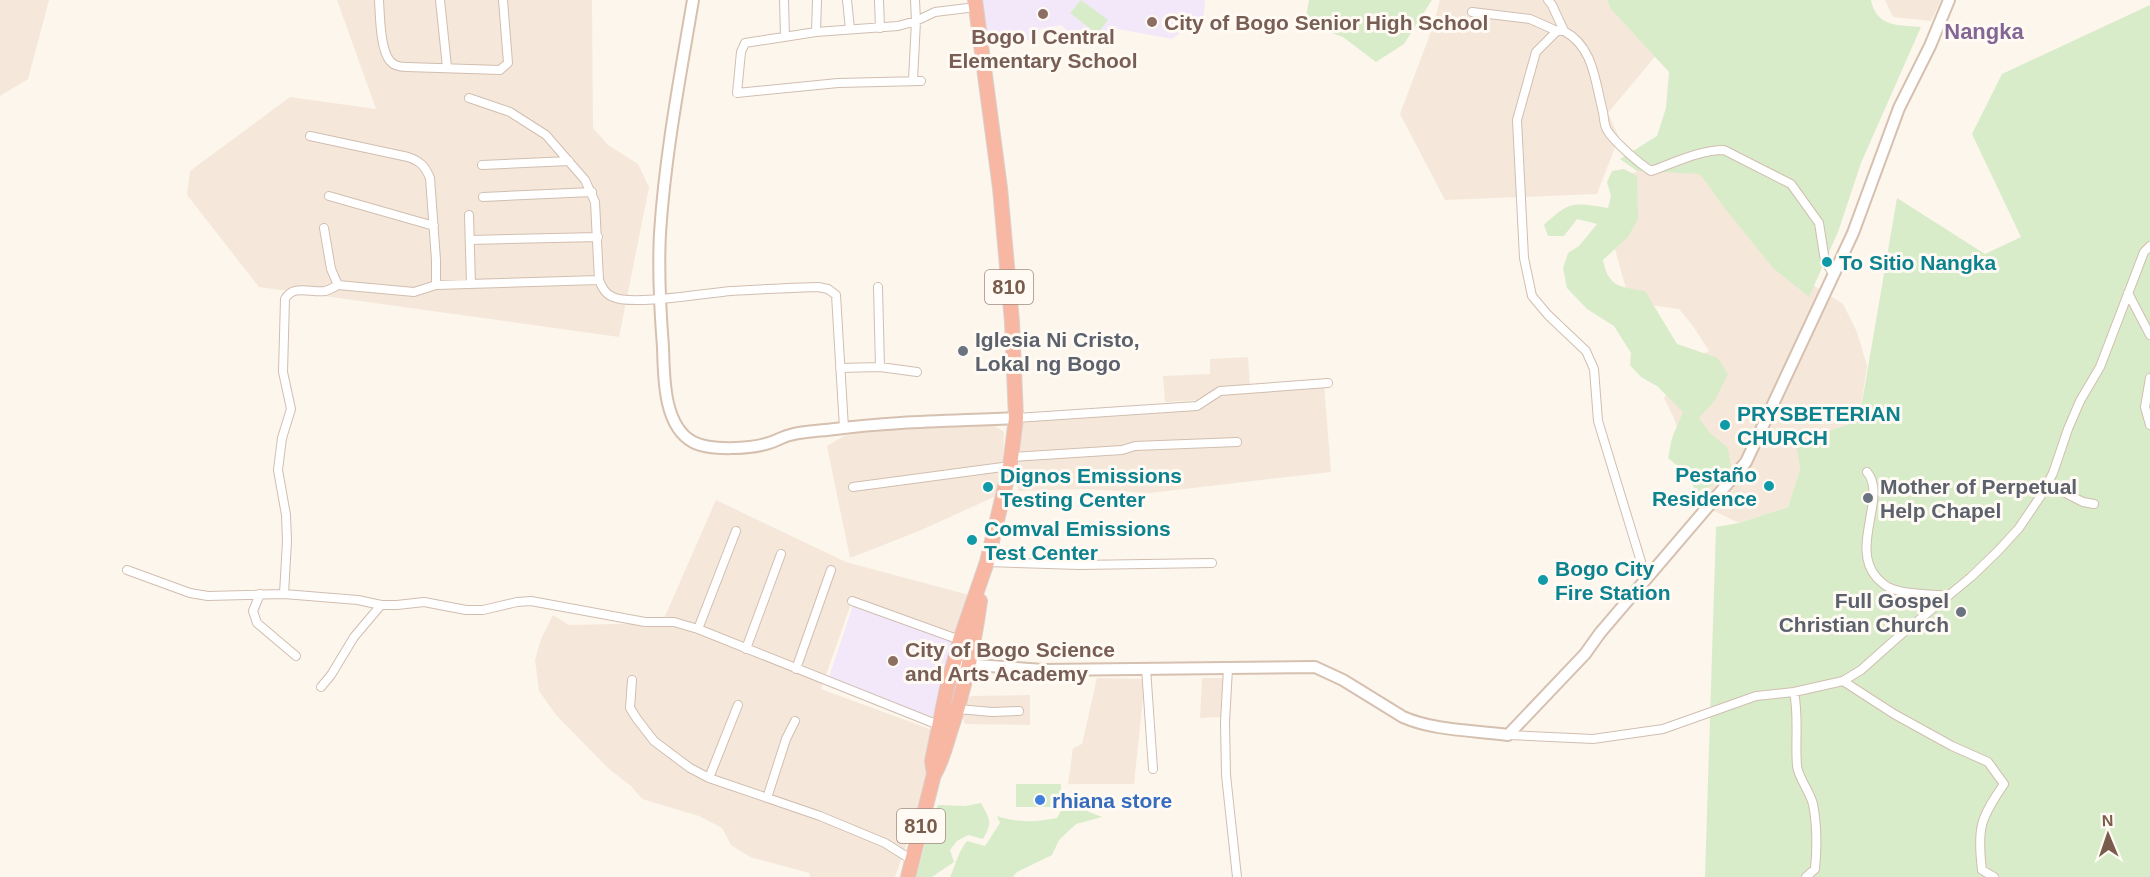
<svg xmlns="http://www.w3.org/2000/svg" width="2150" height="877" viewBox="0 0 2150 877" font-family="Helvetica,sans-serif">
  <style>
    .residential { fill: #f5e8da }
    .education { fill: #f3e8fa }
    .green { fill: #d8ecc9 }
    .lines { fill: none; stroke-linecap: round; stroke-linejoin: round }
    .street-casing { stroke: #d1beb0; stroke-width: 10 }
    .secondary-casing { stroke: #d6c0b0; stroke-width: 14 }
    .highway-casing { stroke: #dad1cd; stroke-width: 16 }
    .street { stroke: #fff; stroke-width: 8 }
    .secondary { stroke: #fff; stroke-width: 10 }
    .highway { stroke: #f7b7a3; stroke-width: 14 }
    .education-dot { fill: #8d6e63; stroke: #fffaf3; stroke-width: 2 }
    .culture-dot { fill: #0f9aa8; stroke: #fffaf3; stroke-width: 2 }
    .worship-dot { fill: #6b7280; stroke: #fffaf3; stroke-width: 2 }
    .shop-dot { fill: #3f7fe0; stroke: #fffaf3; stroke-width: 2 }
    .labels { text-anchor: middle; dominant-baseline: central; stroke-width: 6; stroke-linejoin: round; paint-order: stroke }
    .shield { fill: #fffaf3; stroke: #a28b7f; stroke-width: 1.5 }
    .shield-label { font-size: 20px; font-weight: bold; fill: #7a5c4d }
    .education-label { font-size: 21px; font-weight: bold; fill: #785e54; stroke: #fffaf3; text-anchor: start }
    .culture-label { font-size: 21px; font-weight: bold; fill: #0d838f; stroke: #fffaf3; text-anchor: start }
    .worship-label { font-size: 21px; font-weight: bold; fill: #5b616d; stroke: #fffaf3; text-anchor: start }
    .shop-label { font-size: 21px; font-weight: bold; fill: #366cbe; stroke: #fffaf3; text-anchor: start }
    .neighbourhood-label { font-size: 22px; font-weight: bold; fill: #846695; stroke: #fffaf3 }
  </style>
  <rect width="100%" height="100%" fill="#fdf6ec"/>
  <path class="residential" d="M0 0H49L28 79 0 96Z
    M337 0H592L593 128 608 145 638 164 649 187 619 337 259 287 187 195 190 171 290 97 376 109Z
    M1440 0H1618L1663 47 1608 113 1619 137 1597 194 1445 200 1400 114 1432 29Z
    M1885 0H1941L1931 21 1893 17Z
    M1706 143 1788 269 1843 304 1857 332 1867 366 1859 420 1796 443 1800 470 1788 507 1739 523 1708 508 1701 470 1683 446 1674 418 1664 398 1690 360 1709 351 1693 326 1679 309 1650 305 1626 289 1613 242 1631 174Z
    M1248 357 1250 385 1216 388 1201 400 1165 402 1163 376 1210 374V359Z
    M1324 384 1331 472 1150 493 1084 489 1018 491 1021 420 1203 407 1220 394Z
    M992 424 1004 432 1003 467 994 497 919 531 850 558 827 446 844 436 882 427Z
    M716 500 846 562 969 595 955 639 851 604 821 689 935 731 925 756 929 772 918 812 895 877H810L809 873 750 857 731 845 722 828 699 816 642 799 631 786 609 769 556 715 539 691 535 660 541 639 553 615 569 625 662 623Z
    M1097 678 1145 679 1134 784H1068L1073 748 1082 744Z
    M1202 678H1226L1223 717 1200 718Z
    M1030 695V725L965 724 961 714 965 707 966 700 971 696Z"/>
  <path class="education" d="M981 0H1205L1204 15 1172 39 1113 28 1099 39 1079 42 1061 25 1039 29 1037 39 986 44Z
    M853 605 957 642 936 718 828 680Z"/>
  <path class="green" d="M1081 0 1108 20 1097 34 1070 13Z
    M1309 0H1432L1404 44 1376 62 1343 37 1305 23Z
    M1607 0H1871C1876 27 1898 25 1921 27L1861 163 1838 232 1809 297 1773 268 1723 206 1700 174 1637 171 1620 159 1657 136 1666 108 1669 72 1611 9Z
    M2150 5V877H1705L1716 527 1739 523 1788 507 1800 470 1796 443 1859 420 1897 198 1985 254 2021 237 1972 134 2002 74Z
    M1624 169 1637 176 1638 219 1628 237 1603 260C1608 287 1620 287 1645 291L1677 344 1718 358 1728 374 1715 400 1699 418 1709 432 1728 448 1731 467 1721 481 1697 492 1681 469 1668 458 1672 438 1683 412 1657 386 1641 377 1630 365 1631 353 1614 326 1587 309 1567 288 1563 268 1568 253 1579 246 1597 224 1577 219 1564 236H1548L1544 225C1571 200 1573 203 1608 208L1611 196 1607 182 1612 171Z
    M1016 784H1061V807H1016Z
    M1071 799 1089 812 1102 817 1076 824 1059 840 1052 855 1017 872 1013 877H950C956 864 958 852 967 841L985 846 1000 823 997 816C1018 823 1036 822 1057 818L1064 805Z
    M981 803C990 820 993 821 983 839L968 835 957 841 950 850 954 862 932 877H916L932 819 938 805 965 806Z"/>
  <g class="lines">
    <defs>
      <path id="street" d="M379 0C380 15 380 49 390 61 394 66 401 67 407 67L500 70 508 63 503 0
        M440 0 447 67
        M784 0 785 37
        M847 0 850 29
        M879 0 880 28
        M1548 0 1552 5 1564 31
        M1472 12 1530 19 1557 31
        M816 32 817 0
        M913 80 916 21 915 0
        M921 81 838 83 737 93 741 52 745 43 816 32 898 26 916 21 935 12 976 7
        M469 98 510 112 546 135 585 180 595 202 599 280C602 287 605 294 613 297 631 306 707 293 731 291 760 289 789 288 818 287L828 289 836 295 844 428
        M310 136 408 157C420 161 425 166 430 178L436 260V285
        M482 165 569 161
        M329 196 434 226
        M483 197 592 192
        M469 215 471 284
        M324 228 331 269 338 285 414 292 436 285 599 280
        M470 240 598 237
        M878 287 880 367
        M2128 293 2150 335
        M840 368 880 367 917 372
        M2150 378 2145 407 2150 425
        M1016 418 1197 406 1220 391 1328 383
        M1012 457 1122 450 1135 446 1237 442
        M1867 472C1888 496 1849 548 1877 578 1880 581 1884 585 1888 587 1905 595 1929 594 1948 596
        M2048 484 2083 502 2094 504
        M853 487 1010 466
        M987 562 1079 565 1212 563
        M127 570 190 593 208 596 284 594 358 600 381 605H397L424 602 466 610H483L517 602 531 601 645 622H674L698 629 941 726
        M1646 578 1598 421 1594 369 1586 351 1548 315 1532 296 1524 258 1517 120 1536 52 1557 31H1564C1594 47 1595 82 1603 112 1604 118 1604 125 1607 130 1614 142 1640 164 1651 171 1674 163 1699 150 1724 150L1791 184 1819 223 1825 261 1834 275
        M260 594 253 611 257 623 296 656
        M284 594 287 541 286 515 278 470 282 438 291 409 283 372 285 299C293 284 311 293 325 291 329 290 334 287 338 285
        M852 601 960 640
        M698 629 736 531
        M746 649 781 554
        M1146 668 1153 769
        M1228 668 1225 722 1226 775 1237 877
        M796 669 831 570
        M632 680 630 708 637 719 654 741 690 768 709 778 820 816 885 843 912 860
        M1843 681 1894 714 1952 746 1988 762 2004 784C1980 819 1977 828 1982 870L1994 877
        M321 687 331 675 354 637 381 605
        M1794 692C1799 716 1795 741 1797 766 1798 777 1810 792 1813 804 1817 825 1817 849 1815 869L1806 877
        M958 709 992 712 1019 711
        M1508 735 1593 739 1663 729 1756 696 1794 692 1843 681 1861 670 1897 638 1971 577 1998 551 2019 528 2044 491 2053 473 2068 429 2080 401 2100 367 2144 252 2150 246
        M709 778 738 705
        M767 798 786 739 795 721"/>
      <path id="secondary" d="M693 0C680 77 665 155 660 233 658 271 660 309 663 347 664 376 663 426 693 442 710 451 751 449 769 443 776 441 782 437 790 435 804 431 820 431 835 429 895 421 955 421 1016 418
        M963 664 1043 670 1315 667 1343 680 1403 717C1435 731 1473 730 1508 735L1585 654 1600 633 1746 462 1853 233 1899 108 1930 46 1949 0"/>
      <path id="highway" d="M935 773C943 759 946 744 951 729 965 687 974 645 980 601
        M908 877 934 774 932 761 947 688 960 640 987 562 1010 466 1016 418 1012 322 1000 188 975 0"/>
    </defs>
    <use href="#street" class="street-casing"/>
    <use href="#secondary" class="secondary-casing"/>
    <use href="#highway" class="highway-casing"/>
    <use href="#street" class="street"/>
    <use href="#secondary" class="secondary"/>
    <use href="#highway" class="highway"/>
  </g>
  <g class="education-dot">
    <circle cx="1043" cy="14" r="6"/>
    <circle cx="1152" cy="22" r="6"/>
    <circle cx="893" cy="661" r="6"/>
  </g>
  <g class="culture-dot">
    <circle cx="1827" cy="262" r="6"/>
    <circle cx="1725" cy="425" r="6"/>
    <circle cx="1769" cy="486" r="6"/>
    <circle cx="988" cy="487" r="6"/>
    <circle cx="972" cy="540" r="6"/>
    <circle cx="1543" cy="580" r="6"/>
  </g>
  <g class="worship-dot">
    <circle cx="963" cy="351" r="6"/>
    <circle cx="1868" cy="498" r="6"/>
    <circle cx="1961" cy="612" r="6"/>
  </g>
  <circle class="shop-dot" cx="1040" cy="800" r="6"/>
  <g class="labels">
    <g class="shield">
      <rect x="985" y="270" width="48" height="34" rx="4.5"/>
      <rect x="897" y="809" width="48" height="34" rx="4.5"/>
    </g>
    <g class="shield-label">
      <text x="1009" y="287">810</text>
      <text x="921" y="826">810</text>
    </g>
    <g class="education-label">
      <text x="1164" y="22">City of Bogo Senior High School</text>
      <text x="1043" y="36" text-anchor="middle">Bogo I Central<tspan x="1043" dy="24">Elementary School</tspan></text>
      <text x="905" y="649">City of Bogo Science<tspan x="905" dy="24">and Arts Academy</tspan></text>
    </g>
    <g class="culture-label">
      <text x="1839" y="262">To Sitio Nangka</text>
      <text x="1737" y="413">PRYSBETERIAN<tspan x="1737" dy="24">CHURCH</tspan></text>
      <text x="1757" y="474" text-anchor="end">Pestaño<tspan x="1757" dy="24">Residence</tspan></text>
      <text x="1000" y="475">Dignos Emissions<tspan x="1000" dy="24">Testing Center</tspan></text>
      <text x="984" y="528">Comval Emissions<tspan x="984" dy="24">Test Center</tspan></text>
      <text x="1555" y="568">Bogo City<tspan x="1555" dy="24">Fire Station</tspan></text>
    </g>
    <g class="worship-label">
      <text x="975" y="339">Iglesia Ni Cristo,<tspan x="975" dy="24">Lokal ng Bogo</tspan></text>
      <text x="1880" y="486">Mother of Perpetual<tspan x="1880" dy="24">Help Chapel</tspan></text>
      <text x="1949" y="600" text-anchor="end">Full Gospel<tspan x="1949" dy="24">Christian Church</tspan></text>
    </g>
    <g class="shop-label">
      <text x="1052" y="800">rhiana store</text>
    </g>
    <g class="neighbourhood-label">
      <text x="1984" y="31">Nangka</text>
    </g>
  </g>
  <g transform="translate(2108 835) rotate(358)" stroke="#fffaf3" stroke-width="4.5" paint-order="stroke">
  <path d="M0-4.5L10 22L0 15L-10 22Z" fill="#7a5c4d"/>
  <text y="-9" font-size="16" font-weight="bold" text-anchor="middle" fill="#7a5c4d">N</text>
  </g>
</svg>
